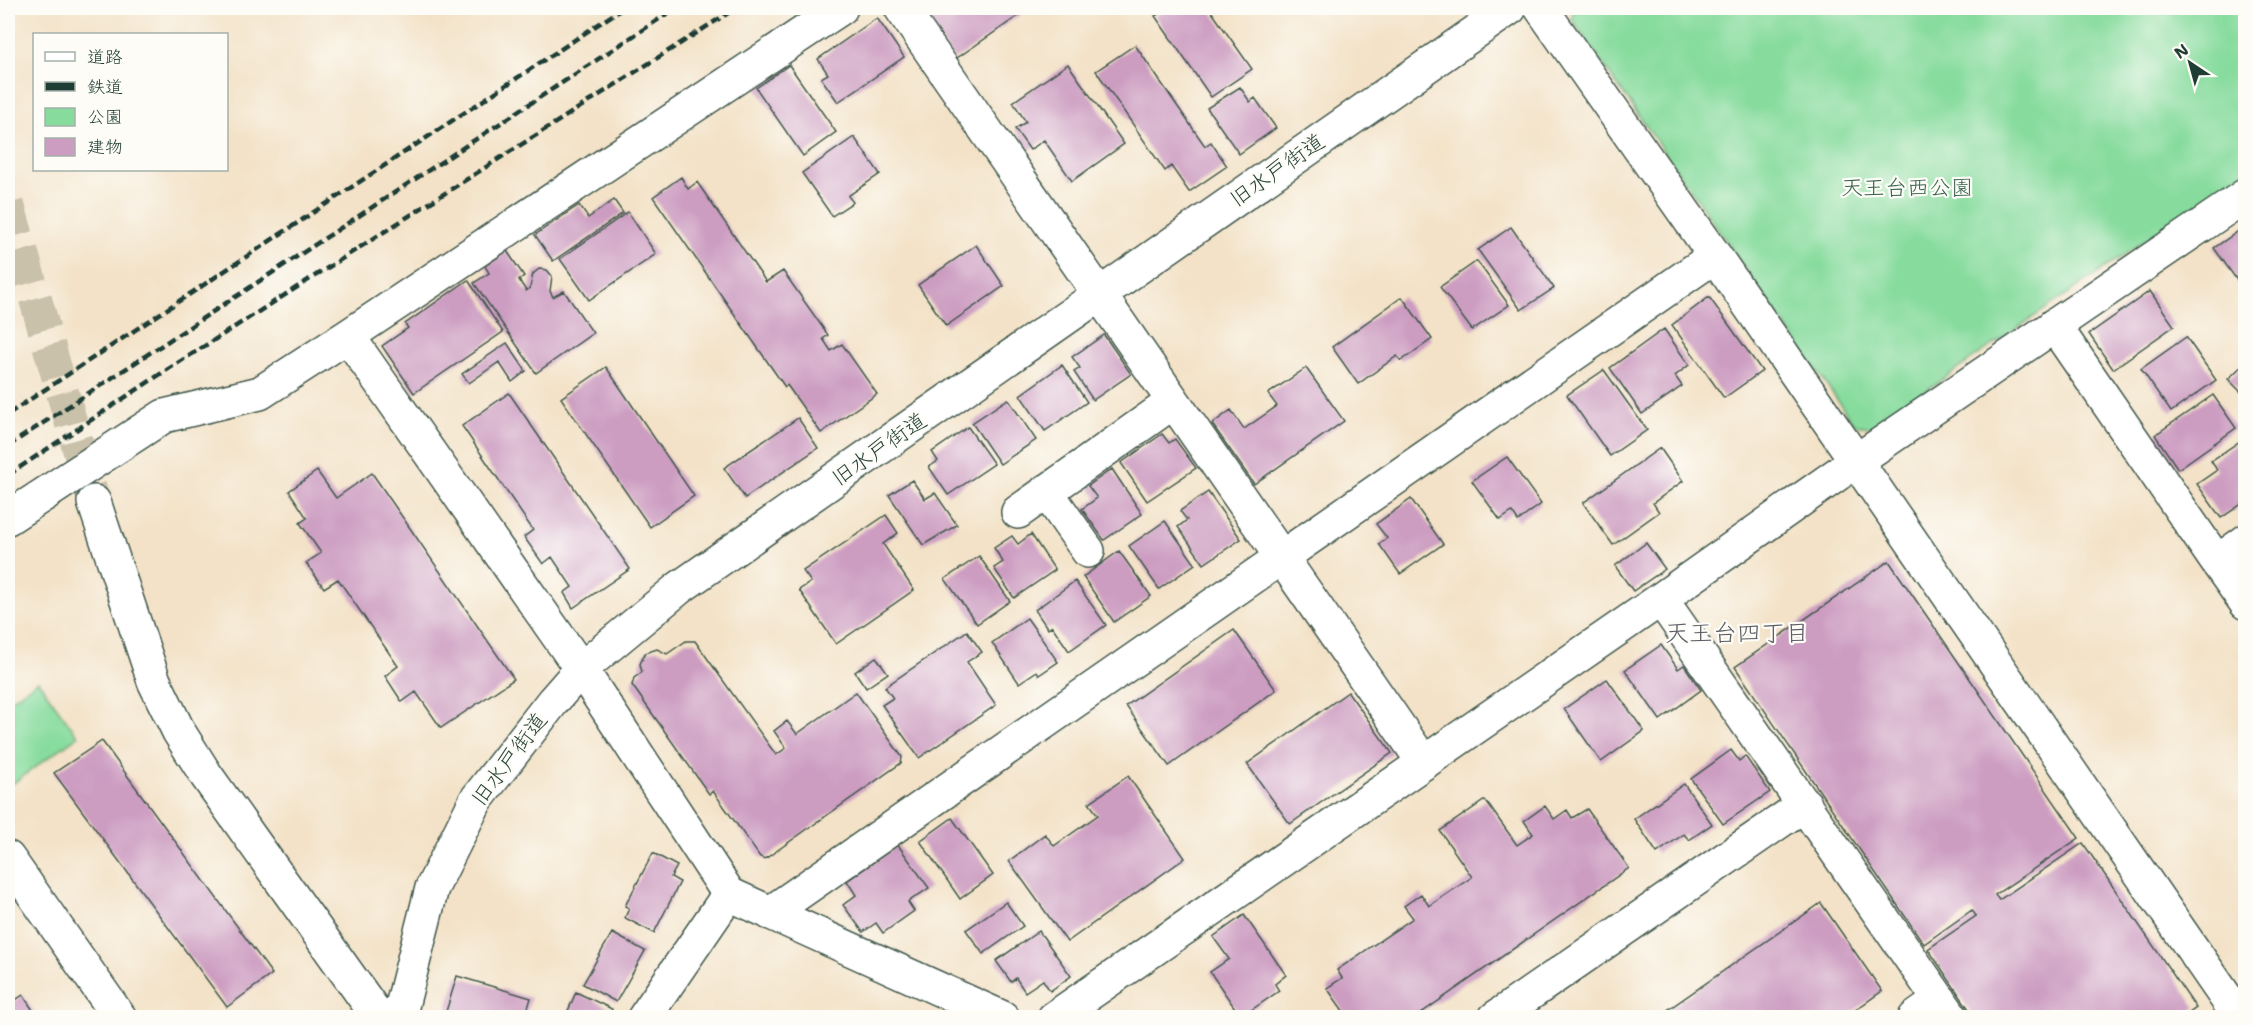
<svg xmlns="http://www.w3.org/2000/svg" width="2253" height="1025" viewBox="0 0 2253 1025" font-family="'Shantell Sans','Klee One',sans-serif">
  <style>
    .green { fill: #86db9d; stroke: #528c68; stroke-width: 1.5 }
    .building { fill: #cc9cc1 }
    .lines { fill: none; stroke-linecap: round; stroke-linejoin: round }
    .tertiary-tunnel { stroke: #c9c1aa; stroke-width: 33; stroke-dasharray: 33 16; stroke-linecap: butt }
    .minor-casing { stroke: #3f564a; stroke-width: 36 }
    .tertiary-casing { stroke: #3f564a; stroke-width: 36 }
    .minor { stroke: #fff; stroke-width: 33 }
    .tertiary { stroke: #fff; stroke-width: 33 }
    .rail { stroke: #1f3d34; stroke-width: 4.5; stroke-dasharray: 9 4.5; stroke-linecap: butt }
    .labels { text-anchor: middle; dominant-baseline: central; stroke-width: 4.5; stroke-linejoin: round; paint-order: stroke }
    .street-label { font-size: 22px; fill: #1f3d34; stroke: #fdfcf7 }
    .park-label { font-size: 22px; fill: #39644e; stroke: #fdfcf7 }
    .neighbourhood-label { font-size: 24px; fill: #5c5e65; stroke: #fdfcf7 }
  </style>
  <rect width="100%" height="100%" fill="#fdfcf7"/>
  <filter id="ink" filterUnits="userSpaceOnUse"><feTurbulence type="fractalNoise" baseFrequency=".0167" numOctaves="2"/><feDisplacementMap in="SourceGraphic" scale="12" xChannelSelector="R" yChannelSelector="G"/><feConvolveMatrix kernelMatrix="1 2 1 2 8 2 1 2 1" color-interpolation-filters="sRGB"/></filter>
  <filter id="wash" filterUnits="userSpaceOnUse"><feTurbulence type="fractalNoise" baseFrequency=".008" numOctaves="4" result="noise"/><feDisplacementMap in="SourceGraphic" scale="24" xChannelSelector="R" yChannelSelector="G"/><feGaussianBlur stdDeviation="1.35" result="paint"/><feColorMatrix in="noise" values="0 0 0 0 0 0 0 0 0 0 0 0 0 0 0 0 0 1.4 0 .05"/><feComposite in="paint" operator="in"/></filter>
  <g filter="url(#wash)">
    <rect width="100%" height="100%" fill="#f3e2c7"/>
    <path class="green" d="M1574 8H2245V172L1872 428 1854 424 1572 20Z
      M38 681 78 736 8 787V702Z"/>
    <g id="blocks">
      <path class="building" d="M918 8H1030L954 60Z
        M1168 8H1209L1252 69 1211 97 1155 16Z
        M877 18 904 57 838 102 821 78 828 74 818 59Z
        M1135 45 1205 146 1211 142 1227 166 1189 192 1171 166 1165 171 1096 71Z
        M1068 64 1124 144 1072 181 1044 140 1030 150 1015 129 1026 122 1013 102Z
        M789 65 836 132 803 156 756 88Z
        M1240 87 1250 102 1255 98 1276 128 1239 154 1207 108Z
        M854 137 880 174 848 196 853 202 832 216 802 173Z
        M681 177 688 189 697 182 766 282 783 271 828 335 823 339 831 351 842 344 877 394 821 433 787 385 785 387 653 197Z
        M614 200 623 213 553 261 535 235 579 205 588 218Z
        M628 212 656 254 589 300 560 259Z
        M2246 226V293L2214 248Z
        M1511 227 1554 288 1521 310 1478 250Z
        M976 245 1004 286 946 326 918 285Z
        M507 251 524 276 519 280 526 291 530 288 533 274 539 269 547 270 552 276 550 291 553 297 564 291 593 333 536 373 474 283 489 273 485 266Z
        M1477 261 1509 305 1472 330 1440 287Z
        M468 280 503 332 414 393 382 346 408 328 405 324Z
        M2150 291 2174 326 2113 369 2089 334Z
        M1402 297 1432 339 1401 361 1397 356 1358 384 1332 347Z
        M1709 297 1762 371 1724 398 1672 325Z
        M1664 329 1689 365 1675 376 1682 386 1642 414 1610 368Z
        M1104 335 1131 374 1093 400 1074 372 1080 368 1072 357Z
        M2186 337 2216 380 2171 412 2141 369Z
        M507 343 526 371 512 382 499 362 469 383 462 374Z
        M2246 362V397L2228 379Z
        M1062 365 1087 402 1045 431 1020 395Z
        M606 367 694 496 650 527 561 398Z
        M1306 368 1344 421 1254 484 1212 424 1231 410 1244 429 1277 406 1268 394Z
        M1604 370 1647 430 1610 456 1567 395Z
        M509 393 630 569 573 608 564 593 572 587 552 557 543 564 524 537 533 530 462 426Z
        M2213 395 2236 428 2178 469 2155 435Z
        M1008 399 1036 440 1000 464 972 423Z
        M798 418 818 448 745 498 724 468Z
        M968 427 994 464 948 495 929 467 938 461 932 452Z
        M1162 434 1169 443 1175 439 1196 468 1147 501 1121 463Z
        M2246 437V501L2221 518 2197 484 2217 470 2211 461Z
        M1660 448 1683 481 1653 503 1659 512 1613 545 1583 503Z
        M1507 457 1541 504 1518 521 1512 512 1500 520 1472 481Z
        M1112 469 1142 514 1104 540 1082 509 1097 498 1088 486Z
        M317 471 336 498 372 473 514 679 441 728 416 692 402 702 385 676 398 666 338 579 324 588 306 563 321 553 300 523 307 518 289 491Z
        M912 480 925 499 935 493 957 525 923 545 889 495Z
        M1208 492 1241 539 1204 564 1178 527 1187 520 1180 511Z
        M1411 499 1443 544 1400 574 1379 544 1387 538 1376 524Z
        M886 515 898 533 883 544 914 590 836 644 799 590 811 582 803 571Z
        M1165 521 1195 564 1159 589 1129 546Z
        M1031 534 1055 570 1014 598 994 568 1003 562 994 548 1012 536 1018 544Z
        M1646 543 1665 569 1633 591 1615 566Z
        M1119 551 1151 596 1114 622 1083 577Z
        M979 556 1010 601 977 624 945 579Z
        M1889 561 2079 838 1995 895 1999 900 2083 843 2196 1008 2182 1018H1975L1928 949 1976 916 1972 910 1924 944 1735 667Z
        M1075 581 1106 625 1069 651 1052 626 1048 629 1035 610Z
        M1027 618 1058 662 1039 675 1037 671 1019 683 992 643Z
        M1234 630 1276 690 1169 766 1126 706Z
        M967 631 982 652 967 662 996 705 919 758 882 705 893 698 885 687Z
        M686 641H695L776 755 786 748 774 731 787 721 797 734 856 692 902 757 901 763 765 859 760 857 713 791 709 794 632 685 634 678 642 672 640 664 645 653 657 649 667 654Z
        M1661 645 1678 669 1684 665 1701 690 1660 720 1625 670Z
        M876 657 888 673 866 688 855 672Z
        M1607 679 1644 731 1601 762 1564 709Z
        M1348 692 1392 753 1290 824 1247 764Z
        M102 741 272 974 227 1007 54 773Z
        M1731 750 1739 761 1745 756 1770 792 1723 824 1691 779Z
        M1128 776 1185 858 1067 942 1009 861 1045 834 1054 846 1098 815 1089 803Z
        M1684 784 1712 824 1689 840 1684 834 1657 853 1634 819Z
        M1485 800 1517 845 1533 834 1524 821 1545 806 1554 819 1567 810 1572 818 1587 809 1629 868 1414 1018H1348L1327 988 1342 978 1337 970 1413 918 1404 906 1421 894 1429 906 1472 877 1440 831Z
        M952 818 993 875 960 899 920 841Z
        M898 845 929 888 908 902 914 911 883 933 876 923 863 932 843 905 856 895 847 881Z
        M653 853 677 866 671 877 680 882 654 933 625 918 629 908 625 906Z
        M1006 902 1023 926 983 954 966 930Z
        M1821 903 1882 991 1844 1018H1656Z
        M1244 915 1286 975 1275 984 1279 991 1241 1017 1210 972 1229 959 1213 937Z
        M1039 931 1071 976 1050 991 1043 980 1025 992 1016 978 1011 982 996 961Z
        M612 933 645 951 616 1002 583 984Z
        M457 976 531 998 525 1018H444Z
        M576 992 612 1009 608 1018H565Z
        M23 995 38 1018H8V1005Z"/>
    </g>
  </g>
  <g filter="url(#ink)">
    <use href="#blocks" fill-opacity="0" stroke="#3f564a" stroke-width="1.5"/>
    <g class="lines">
      <path class="tertiary-tunnel" d="M8 204 94 502"/>
      <defs>
        <path id="minor" d="M901 8 1424 763
          M1541 8 1715 256 2240 1018
          M2054 325 2217 562 2246 541
          M348 336 581 669 729 894 1003 1018
          M1046 491 1088 551
          M1018 512 1173 402
          M8 518 164 416 260 393 348 336 841 8
          M2217 562 2246 603
          M1661 599 1952 1018
          M8 858 120 1018
          M770 913 1715 256
          M644 1018 729 894
          M1054 1018 1661 599 1856 461 2246 195
          M1495 1018 1805 804
          M1915 1018 1940 1000"/>
        <path id="tertiary" d="M94 502 154 681 179 732 206 775 379 1018
          M399 1018 432 888 476 800 553 701 581 669 679 588 1510 8"/>
      </defs>
      <use href="#minor" class="minor-casing"/>
      <use href="#tertiary" class="tertiary-casing"/>
      <use href="#minor" class="minor"/>
      <use href="#tertiary" class="tertiary"/>
      <path class="rail" d="M8 414 623 8
        M8 446 676 8
        M8 475 159 375 736 8"/>
    </g>
  </g>
  <g class="labels">
    <g class="street-label">
      <text transform="translate(1277 170) rotate(-35)">旧水戸街道</text>
      <text transform="translate(879 449) rotate(-35)">旧水戸街道</text>
      <text transform="translate(509 759) rotate(-53)">旧水戸街道</text>
    </g>
    <g class="park-label">
      <text x="1907" y="187">天王台西公園</text>
    </g>
    <g class="neighbourhood-label">
      <text x="1737" y="633">天王台四丁目</text>
    </g>
  </g>
  <rect width="2253" height="1025" fill="none" stroke="#fdfcf7" stroke-width="30"/>
  <rect x="33" y="33" width="195" height="138" fill="#fdfcf7" stroke="#a4b0a9" stroke-width="1.5"/>
  <rect x="45" y="52" width="30" height="9" fill="#ffffff" stroke="#a4b0a9" stroke-width="1.5"/>
  <text x="87" y="63" font-size="18" fill="#1f3d34">道路</text>
  <rect x="45" y="82" width="30" height="9" fill="#1f3d34" stroke="#a4b0a9" stroke-width="1.5"/>
  <text x="87" y="93" font-size="18" fill="#1f3d34">鉄道</text>
  <rect x="45" y="108" width="30" height="18" fill="#86db9d" stroke="#a4b0a9" stroke-width="1.5"/>
  <text x="87" y="123" font-size="18" fill="#1f3d34">公園</text>
  <rect x="45" y="138" width="30" height="18" fill="#cc9cc1" stroke="#a4b0a9" stroke-width="1.5"/>
  <text x="87" y="153" font-size="18" fill="#1f3d34">建物</text>
  <g transform="translate(2190 63) rotate(324)" stroke="#fdfcf7" stroke-width="4.5" paint-order="stroke">
  <path d="M0-4.5L10 22L0 15L-10 22Z" fill="#1f3d34"/>
  <text y="-9" font-size="16" font-weight="bold" text-anchor="middle" fill="#1f3d34">N</text>
  </g>
</svg>
